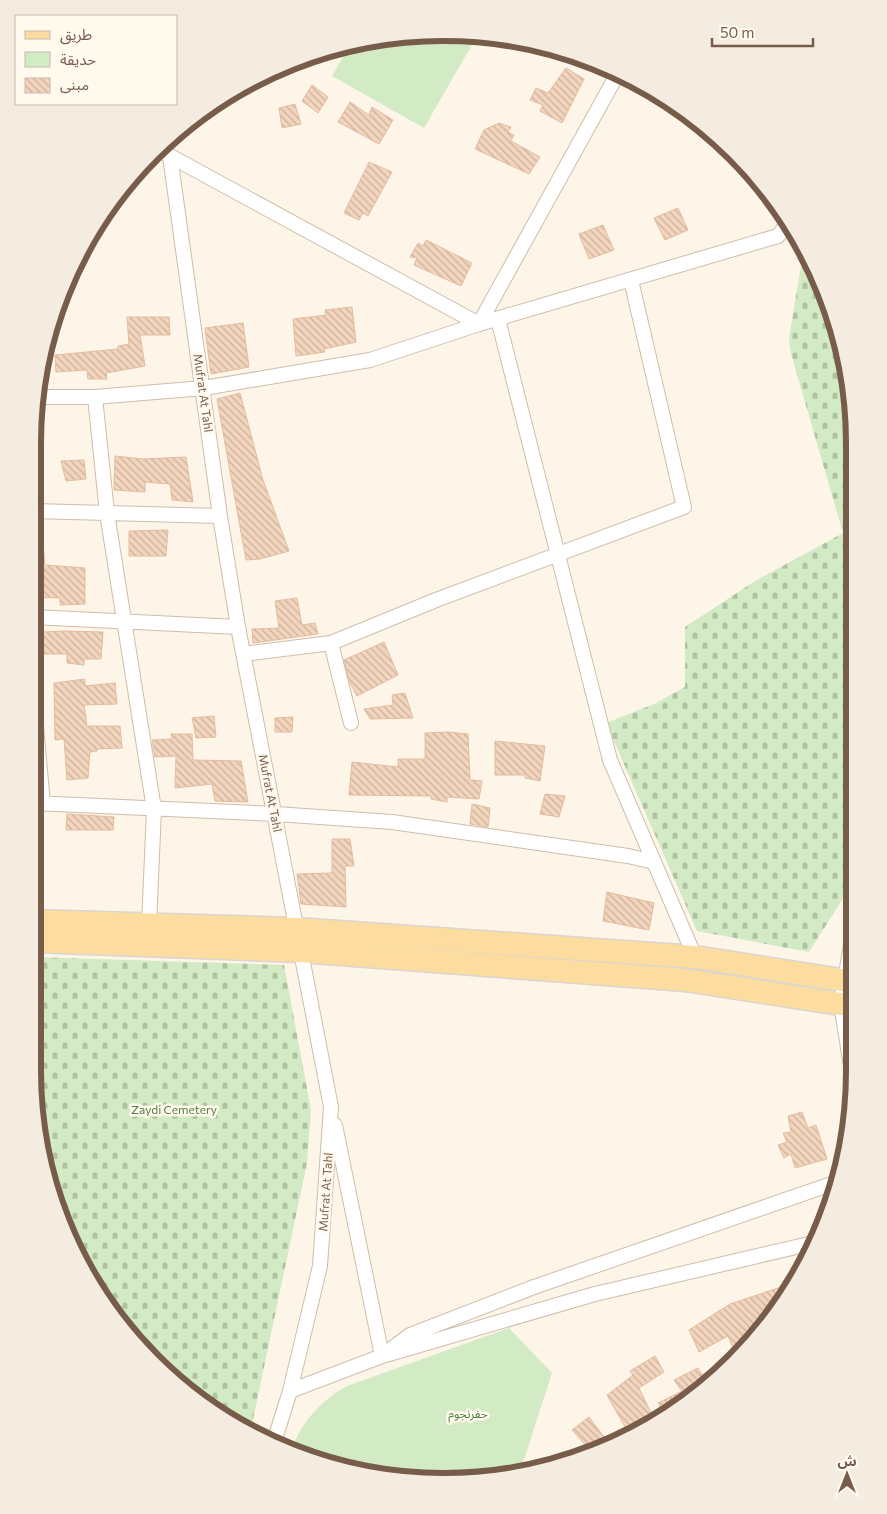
<svg xmlns="http://www.w3.org/2000/svg" width="887" height="1514" viewBox="0 0 887 1514" font-family="Commissioner,'Noto Sans Arabic',sans-serif">
  <style>
    .green { fill: #d3ebc5 }
    .cemetery { fill: url(#cemetery-stones) }
    .building { fill: url(#building-back-hatch); stroke: #e6bc9e }
    .lines { fill: none; stroke-linecap: round; stroke-linejoin: round }
    .street-casing { stroke: #cfbdac; stroke-width: 16 }
    .primary-casing { stroke: #dcd5d0; stroke-width: 25 }
    .street { stroke: #fff; stroke-width: 14 }
    .primary { stroke: #fcdd9f; stroke-width: 22 }
    .labels { text-anchor: middle; dominant-baseline: central; stroke-width: 5; stroke-linejoin: round; paint-order: stroke }
    .street-label { font-size: 12px; fill: #785c4a; stroke: #fff9ee }
    .park-label { font-size: 12px; fill: #517e42; stroke: #fff9ee }
    .rim { fill: none; stroke: #785c4a; stroke-width: 6 }
  </style>
  <defs>
    <pattern id="cemetery-stones" width="16" height="16" patternUnits="userSpaceOnUse" patternTransform="scale(1.25)"><rect width="16" height="16" fill="#d3ebc5"/><path d="M2 7V4a2 2 0 0 1 4 0v3zM10 15v-3a2 2 0 0 1 4 0v3z" fill="#b0c2a2"/></pattern>
    <pattern id="building-back-hatch" width="6" height="6" patternUnits="userSpaceOnUse" patternTransform="scale(1.25)"><rect width="6" height="6" fill="#f3d5be"/><path d="M-1 5l2 2M0 0l6 6M5-1l2 2" fill="none" stroke="#cab09c"/></pattern>
  </defs>
  <rect width="100%" height="100%" fill="#fdf5e7"/>
  <path class="green" d="M443 33 477 36 424 128 332 76 350 45 363 40Z
    M509 1328 552 1373 521 1469 470 1481 337 1467 293 1447C301 1422 323 1399 347 1386Z"/>
  <path class="cemetery" d="M804 247 833 312 854 416V881L809 952 697 931 606 723 654 704 685 687V627L755 581 843 533 791 354 789 339Z
    M33 957 284 965 311 1110 307 1163 251 1429 215 1412 117 1320 54 1202 33 1070Z"/>
  <path class="building" d="M566 68 584 79 562 123 540 111 543 105 530 100 536 88 548 93Z
    M312 85 328 97 318 113 302 101Z
    M350 102 369 115 372 107 393 120 379 144 338 122Z
    M295 104 301 124 282 128 279 108Z
    M499 123 511 127 508 132 514 135 511 141 540 157 529 174 475 149 484 130Z
    M369 162 392 172 368 216 363 213 359 220 344 213Z
    M678 208 688 230 665 240 654 218Z
    M603 225 614 250 589 259 579 234Z
    M426 240 472 263 461 286 414 265 417 258 410 257 418 243 423 246Z
    M352 307 356 342 324 349 325 352 296 356 293 319 326 315 325 310Z
    M127 317H169L170 335H140L145 366 106 373 107 379H88L87 370 56 372 55 355 118 349V346L129 344Z
    M243 323 249 367 211 374 205 328Z
    M240 393 263 480 289 551 260 559 246 560 217 399Z
    M115 456 144 459 186 457 193 502 172 500 170 484 145 482V492L114 490Z
    M84 460 86 479 66 481 61 461Z
    M33 522H41L45 565 85 568V604L60 605V598L33 597Z
    M168 530 166 556H129V531Z
    M297 598 302 625 315 623 318 634 253 643 252 629 279 628 275 601Z
    M66 631 103 632 101 659H84V665L67 663V654H44L42 632Z
    M384 642 398 675 357 696 350 683 344 660Z
    M85 679V686L115 683 117 704 84 705 87 726H120L122 748 97 749V751L90 752 88 778 67 780 64 739 55 740 54 683Z
    M405 693 413 718 370 719 364 709 393 705 392 695Z
    M214 716 216 737 196 738 192 718Z
    M293 717 292 732H275V718Z
    M448 732 468 734 470 780 482 781 479 799 447 797V802L431 799V796L349 795 352 762 398 767V759H425V733Z
    M171 734H192L193 760 241 761 248 802 215 801 212 784 175 788 176 756 155 757 152 740 172 739Z
    M495 741 545 746 540 781 525 778V775H495Z
    M545 794 565 796 559 817 540 814Z
    M472 804 490 808 488 827 470 824Z
    M67 814 114 817 113 830H66Z
    M332 839H350L354 866H345L346 907 301 904 297 874 332 873Z
    M607 892 654 903 649 930 603 921Z
    M802 1112 808 1128 816 1125 827 1159 795 1168 791 1154 784 1158 778 1145 787 1142 783 1133 791 1132 788 1116Z
    M793 1283 785 1299 735 1353 728 1336 699 1352 689 1330 730 1304Z
    M655 1356 664 1372 639 1388 651 1413 640 1420 643 1426 629 1434 607 1395 633 1375 630 1371Z
    M698 1368 707 1382 694 1396 664 1414 658 1403 682 1391 674 1380Z
    M589 1417 610 1445 592 1452 572 1430Z"/>
  <g class="lines">
    <defs>
      <path id="street" d="M158 149 170 156 220 516 238 627 331 1107 320 1266 290 1391 275 1439
        M170 156 479 324 618 73
        M498 319 610 760 695 957
        M37 397H95L204 388 370 360 479 324 778 236 788 223
        M95 397 107 513 154 809 149 925
        M33 511 220 516
        M33 617 238 627
        M331 643 351 723
        M243 654 331 643 436 600 684 507 631 280
        M33 693 43 804
        M33 803 276 814 392 822 628 856 654 862
        M854 927 841 1004 854 1085
        M335 1125 382 1356 595 1294 813 1243
        M290 1391 382 1356 410 1335 534 1287 837 1182"/>
      <path id="primary" d="M33 921 296 929 695 957 854 982
        M33 941 300 951 685 980 854 1006"/>
    </defs>
    <use href="#street" class="street-casing"/>
    <use href="#primary" class="primary-casing"/>
    <use href="#street" class="street"/>
    <use href="#primary" class="primary"/>
  </g>
  <g class="labels">
    <g class="street-label">
      <text transform="translate(204 393) rotate(82)">Mufrat At Tahl</text>
      <text transform="translate(271 793) rotate(79)">Mufrat At Tahl</text>
      <text transform="translate(325 1192) rotate(-86)">Mufrat At Tahl</text>
    </g>
    <g class="park-label">
      <text x="174" y="1109">Zaydi Cemetery</text>
      <text x="468" y="1413">حفرنجوم</text>
    </g>
  </g>
  <path d="M0 0H887V1514H0ZM443 41H444A402 402 0 0 1 846 443V1071A402 402 0 0 1 444 1473H443A402 402 0 0 1 41 1071V443A402 402 0 0 1 443 41Z" fill="#f4ece1" fill-rule="evenodd"/>
  <path class="rim" d="M443 41H444A402 402 0 0 1 846 443V1071A402 402 0 0 1 444 1473H443A402 402 0 0 1 41 1071V443A402 402 0 0 1 443 41Z"/>
  <rect x="15" y="15" width="162" height="90" fill="#fff9ee" stroke="#c9baac"/>
  <rect x="25" y="31" width="25" height="8" fill="#fcdd9f" stroke="#c9baac"/>
  <text x="60" y="40" font-size="15" fill="#785c4a">طريق</text>
  <rect x="25" y="52" width="25" height="15" fill="#d3ebc5" stroke="#c9baac"/>
  <text x="60" y="65" font-size="15" fill="#785c4a">حديقة</text>
  <rect x="25" y="78" width="25" height="15" fill="url(#building-back-hatch)" stroke="#c9baac"/>
  <text x="60" y="90" font-size="15" fill="#785c4a">مبنى</text>
  <g transform="translate(847 1474)" stroke="#fff9ee" stroke-width="4" paint-order="stroke">
  <path d="M0-4L9 19L0 12L-9 19Z" fill="#785c4a"/>
  <text y="-8" font-size="14" font-weight="bold" text-anchor="middle" fill="#785c4a">ش</text>
  </g>
  <path d="M712 38v8h101v-8" fill="none" stroke="#785c4a" stroke-width="2.5"/>
  <text x="720" y="38" font-size="15" fill="#785c4a" stroke="#fff9ee" stroke-width="4" paint-order="stroke">50 m</text>
</svg>
